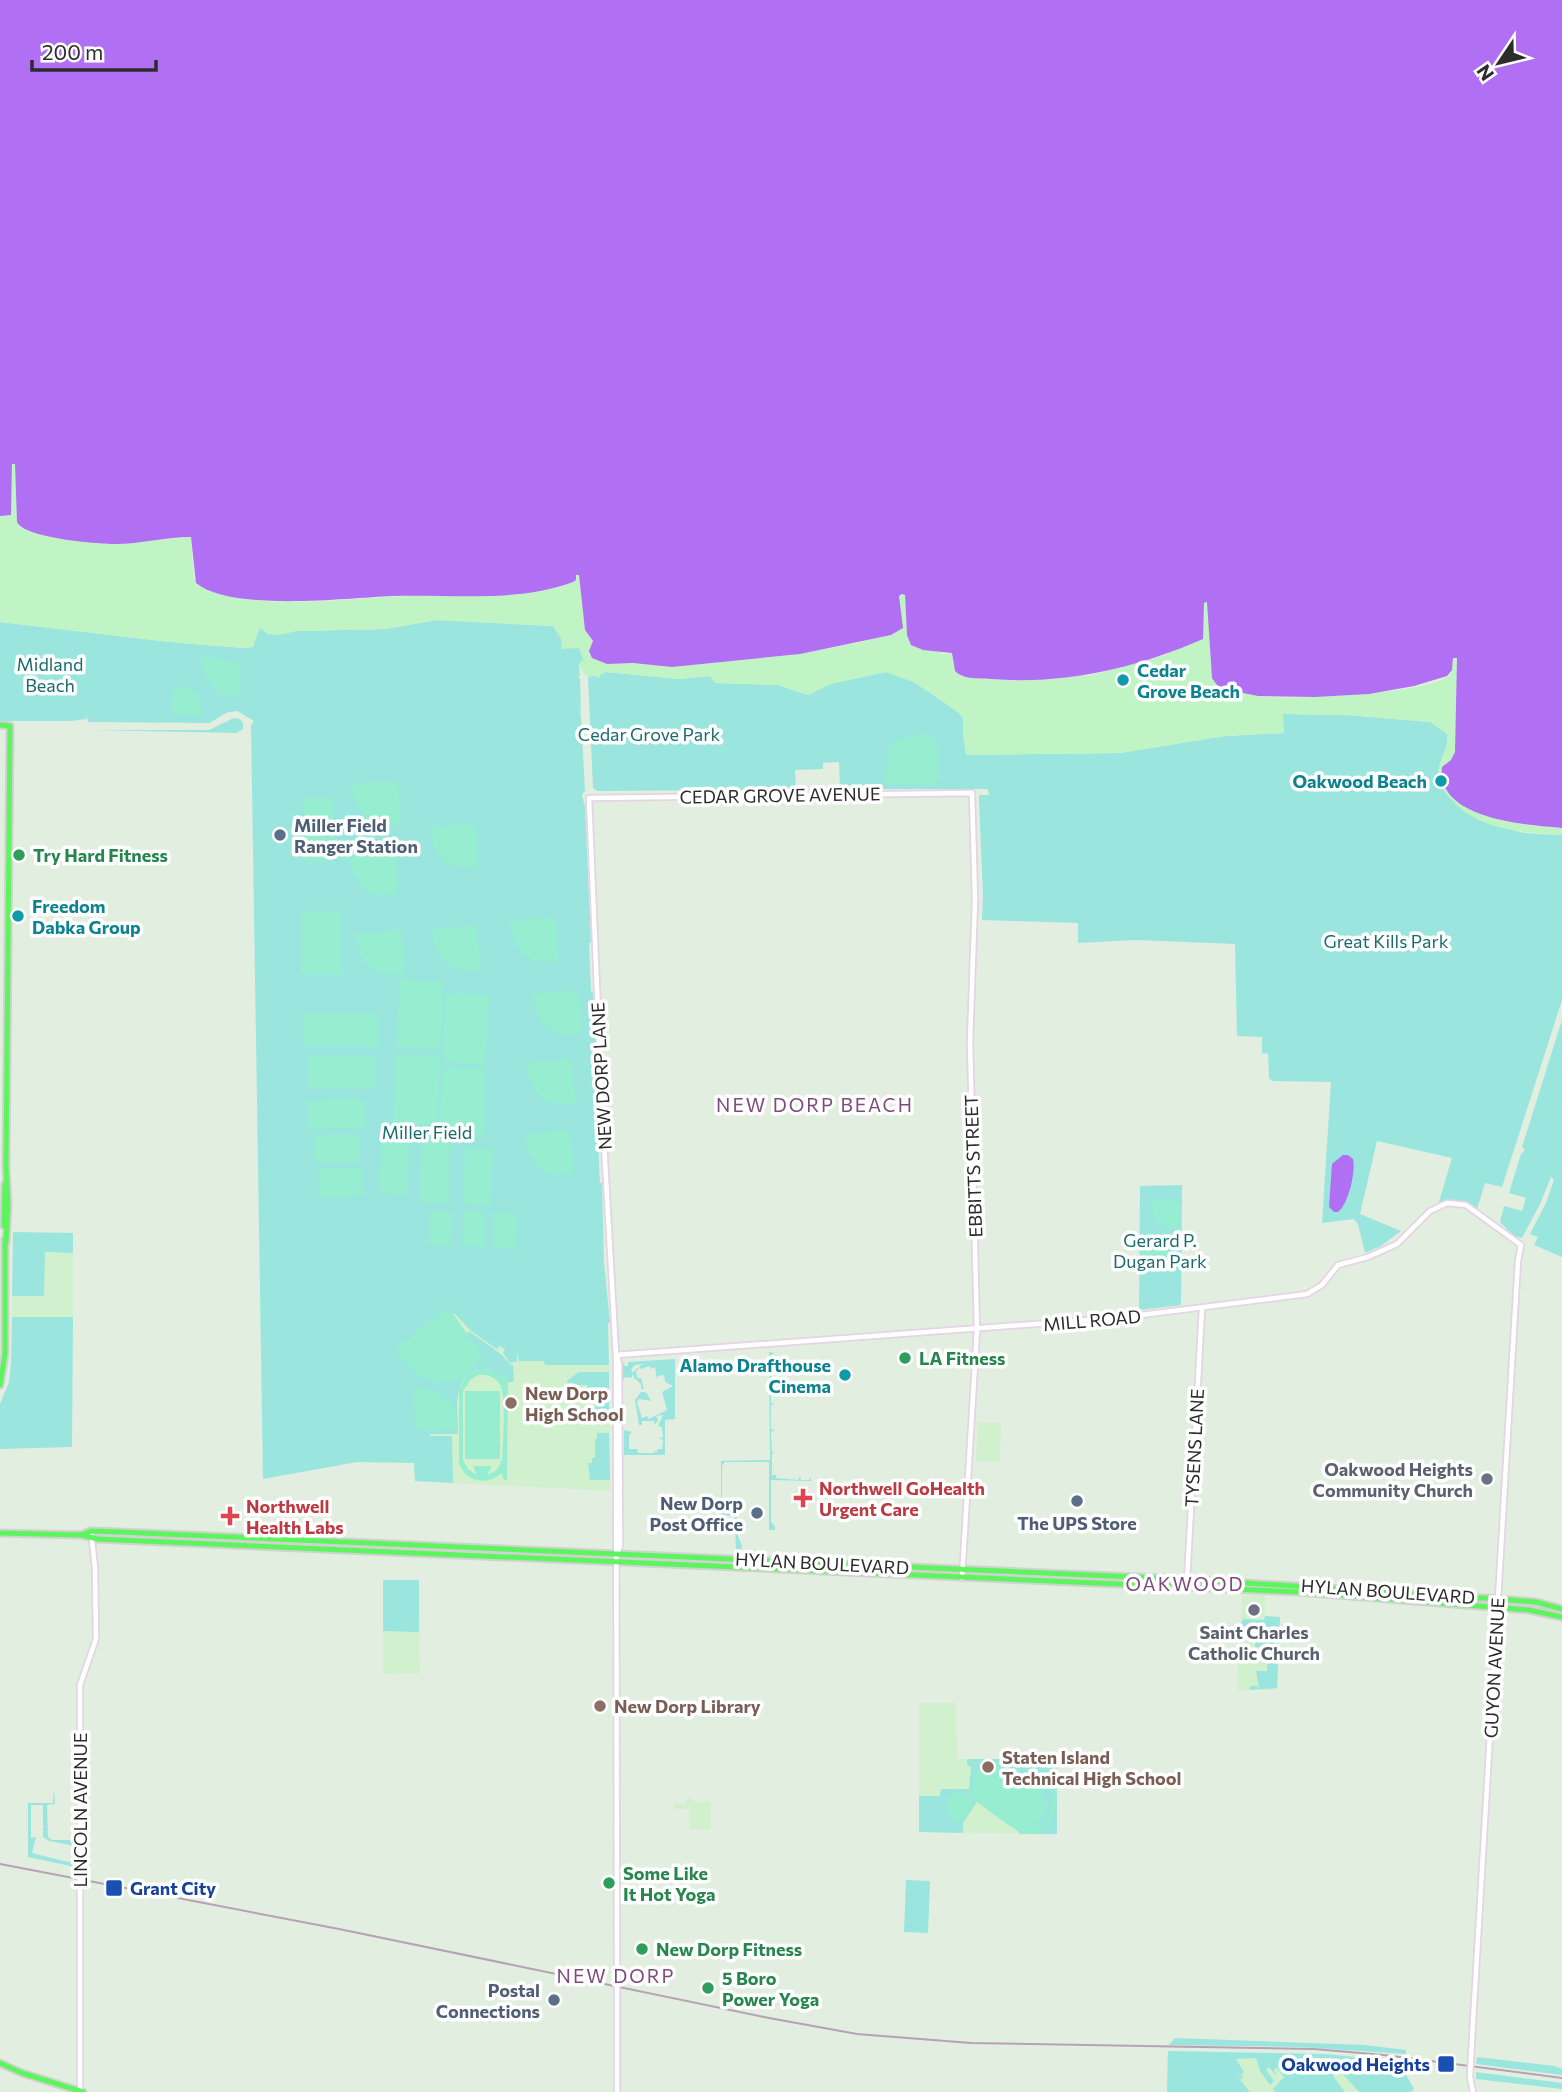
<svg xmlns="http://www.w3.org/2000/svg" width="1562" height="2092" viewBox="0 0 1562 2092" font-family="Commissioner,sans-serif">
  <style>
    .education { fill: #d1f0ce }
    .green { fill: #9ae6de }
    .sand { fill: #c1f4c5 }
    .pitch { fill: #96edcf; fill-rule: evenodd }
    .water { fill: #b16ff3 }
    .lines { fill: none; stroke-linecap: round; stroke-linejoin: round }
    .minor-casing { stroke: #e5d4e4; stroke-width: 8 }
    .major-casing { stroke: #d1d1d1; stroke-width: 9 }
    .minor { stroke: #fff; stroke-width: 4.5 }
    .major { stroke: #5df55d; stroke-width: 5 }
    .rail { stroke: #b7a1b5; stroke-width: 2 }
    .minor-bridge-casing { stroke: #e5d4e4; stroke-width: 8; stroke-linecap: butt }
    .minor-bridge { stroke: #fff; stroke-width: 4.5 }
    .culture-dot { fill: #0f9aa8; stroke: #fff; stroke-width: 2.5 }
    .service-dot { fill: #5c6f8a; stroke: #fff; stroke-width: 2.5 }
    .leisure-dot { fill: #2e9e5b; stroke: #fff; stroke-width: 2.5 }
    .education-dot { fill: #8d6e63; stroke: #fff; stroke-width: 2.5 }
    .worship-dot { fill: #6b7280; stroke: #fff; stroke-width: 2.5 }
    .health-dot { fill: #e0444e; stroke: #fff; stroke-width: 2.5 }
    .transit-dot { fill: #1a4fb4; stroke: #fff; stroke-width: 2.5 }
    .labels { text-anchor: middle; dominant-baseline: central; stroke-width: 7; stroke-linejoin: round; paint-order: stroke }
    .park-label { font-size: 18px; fill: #196b6d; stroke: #fff }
    .culture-label { font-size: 18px; font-weight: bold; fill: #0d838f; stroke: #fff; text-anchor: start }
    .street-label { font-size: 18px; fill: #2c2c2c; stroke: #fff }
    .service-label { font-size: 18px; font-weight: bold; fill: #4e5e75; stroke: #fff; text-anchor: end }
    .leisure-label { font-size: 18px; font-weight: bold; fill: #27864d; stroke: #fff; text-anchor: start }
    .education-label { font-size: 18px; font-weight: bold; fill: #785e54; stroke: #fff; text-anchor: start }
    .worship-label { font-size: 18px; font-weight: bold; fill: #5b616d; stroke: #fff; text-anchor: end }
    .health-label { font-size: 18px; font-weight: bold; fill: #be3a42; stroke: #fff; text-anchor: start }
    .transit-label { font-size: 18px; font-weight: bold; fill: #164399; stroke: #fff; text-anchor: start }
    .neighbourhood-label { font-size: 19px; letter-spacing: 2px; fill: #7f4b7c; stroke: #fff }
  </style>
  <rect width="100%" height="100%" fill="#e2eedf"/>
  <path class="education" d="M45 1252 73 1253V1317H12V1296H44Z
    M448 1301 609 1360 610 1491 415 1481V1459Z
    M978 1422 1001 1423 1000 1462 976 1461Z
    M383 1580H419L420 1673 383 1674Z
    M1242 1595H1265V1616L1280 1617 1277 1688 1275 1690H1237Z
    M919 1703H956L957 1759H1057V1834L919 1832Z
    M686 1798H692V1801L696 1802H711V1829H690L689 1809H674V1804H686Z
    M1257 2058 1343 2061 1404 2069 1414 2092H1167V2059Z"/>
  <path class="green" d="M436 620 553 626 561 638 579 648 584 661 579 666 580 676 577 677 580 678 581 714 578 701 581 717 585 791 582 795 585 807 591 942 589 943 591 991 593 992 596 1044H594V1077L598 1084C599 1119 598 1150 600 1183H602L604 1262 610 1323H608L609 1365H545L544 1361H519L517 1352V1361L510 1363 503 1353 505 1349 500 1346 497 1349 471 1331 454 1313 452 1314 466 1333 470 1332 501 1354 510 1364 513 1365 514 1382H508V1375L502 1379 489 1370C450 1366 458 1408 458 1434H430V1436H452L453 1483 415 1481 414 1463 357 1462 263 1479 251 725 254 721 237 711 228 712 209 723 88 722 86 715V719L72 721H0V622L170 642 244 648 253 647 259 628 278 635 296 631 386 629Z
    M606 672 678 679 710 676 715 683 778 685 808 695 830 684 886 672 914 682 958 712 963 718 967 755 1120 753 1225 736 1284 733 1282 714 1348 715 1430 722 1447 733C1450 751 1435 765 1439 780 1445 806 1490 823 1513 830 1528 835 1547 834 1562 835V1000L1502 1187 1485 1183 1477 1209C1464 1200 1455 1200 1439 1202L1452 1158 1377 1141 1360 1214 1401 1231 1381 1246 1365 1253 1358 1224 1354 1219 1322 1223 1331 1082 1272 1081 1269 1078 1268 1054 1262 1053V1037L1237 1036 1235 944 1136 940 1078 943V923L982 920 983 896 979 799V795H989L988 789H840L839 762 823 763V769L795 770 796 790 770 787 749 790 597 791 593 788 588 677Z
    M234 718 240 719 243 723V729L237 733 90 730H209Z
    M1562 1020V1257L1534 1245 1538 1237 1530 1234 1546 1203 1554 1180 1551 1177 1540 1204 1522 1238 1514 1236 1500 1222 1504 1206 1522 1211 1526 1198 1509 1193 1521 1154 1525 1150 1522 1147Z
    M1182 1185 1181 1305 1139 1310 1140 1186Z
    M13 1232 73 1233V1253L45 1252 44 1296H12Z
    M12 1317H73L72 1447 0 1449V1404L9 1382 11 1362Z
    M769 1352 775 1353 771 1355V1377L775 1379 771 1380V1403L775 1404 771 1405V1429L775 1430 771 1432 772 1452H775L772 1454V1475H776V1478L798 1480 800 1476 801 1480H809L811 1477V1481L771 1480V1522L775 1526V1530H769V1462H725L722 1466V1510L730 1511V1515H735L737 1517 738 1536 742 1546 740 1554H736L735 1516 721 1515V1461L770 1460Z
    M675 1359V1419L665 1420V1455H624V1430L632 1432 629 1435V1449H637L638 1453H654L655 1450 656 1453 658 1449H662L663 1440 659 1438 663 1437 662 1427 658 1426 663 1415 656 1416 658 1420 655 1425 654 1421H642V1425H639L635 1400 641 1392H646L651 1401 639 1399 637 1402 642 1418 647 1416 649 1419 667 1410 662 1392 673 1386 665 1382 664 1375 658 1376 657 1379 655 1367 651 1369 650 1366 640 1369 639 1366 644 1364 635 1365 631 1369 633 1373 638 1367V1370L636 1371 637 1378H641L644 1389H641V1384L634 1378 633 1374 631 1378 625 1377 623 1380V1362L625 1366H628V1362Z
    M579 1372H609V1418H597V1412H595V1393H592V1388H588L587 1385H572L571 1388 567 1385V1381Z
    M597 1433H609L610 1480H590L588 1463H592V1458H595V1439H597Z
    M383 1580H419V1632L383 1631Z
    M1265 1616 1280 1617 1277 1688 1250 1690V1686H1257L1259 1688 1256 1671H1267L1268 1650 1265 1648 1255 1647V1641L1276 1643 1277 1626H1271L1270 1629 1245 1628 1244 1640H1240L1241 1623 1243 1619 1264 1620Z
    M967 1759H1057V1834H1019V1832L977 1802 963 1823V1833L919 1832V1796H940L941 1789H969L971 1767 967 1765Z
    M54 1788 55 1804 47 1805 48 1837 52 1840H74L75 1836V1846L49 1841 43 1837V1827H46L43 1826V1805H31V1838L36 1837 32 1853 68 1862 71 1861 72 1857H75V1867L28 1857V1791V1803H53Z
    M906 1880 930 1881 928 1933 904 1932Z
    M1175 2038 1364 2045 1406 2050V2054L1299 2047 1169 2045Z
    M1168 2051 1326 2054 1405 2062 1404 2069C1380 2065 1316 2052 1296 2062L1347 2063 1404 2071 1414 2089 1411 2092H1359L1340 2071 1333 2076 1345 2092H1276L1273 2089 1284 2077 1277 2068 1274 2070 1277 2077 1269 2067 1266 2070 1274 2081 1270 2085 1260 2071 1257 2060 1254 2058 1236 2059 1244 2072 1235 2080 1242 2075 1243 2077 1240 2080 1250 2092H1167Z
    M1477 2057 1555 2066 1562 2069V2075L1476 2064Z
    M1476 2072 1562 2083V2089L1476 2079Z"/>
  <path class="sand" d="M12 464H15L17 522 19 527 57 538 116 544 191 537 194 579C213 594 235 597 259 600 302 605 346 599 388 597 435 594 482 596 528 591 545 588 560 588 575 580L576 575H579L585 630 607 664 633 663 672 667 800 654 867 641 902 594 905 595 907 635 943 654 952 653C953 663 953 672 963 677L1016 681 1092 675 1166 655 1204 603 1208 602 1212 678C1227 683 1243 693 1258 696 1284 701 1436 694 1450 674 1453 670 1453 662 1453 658H1457L1455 752 1451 760 1446 763 1444 783 1459 803 1520 824 1562 828V835C1524 832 1478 831 1451 799 1445 792 1439 785 1438 775 1438 760 1449 751 1447 734L1430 722 1348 715 1283 714 1284 733 1225 736 1120 753 966 755 963 735V718L958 712 914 682 886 672 830 684 808 695 778 685 715 683 710 676 678 679 606 672 601 674 599 678 594 676 587 677 579 666 580 662 584 660 579 648 562 649 561 638 553 626 436 620 386 629 296 631 278 635 268 634 260 628 253 647 244 648 170 642 0 622V516L11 514Z"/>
  <path class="pitch" d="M201 657 237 661 240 664 239 697 221 695 206 679Z
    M180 686 199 693 202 710 200 716 173 715 171 712 173 689Z
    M925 733 939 743V779L933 783 885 784 889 746 895 741Z
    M393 780 398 785 401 824C367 828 358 816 351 784Z
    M304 798H334V860L304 861Z
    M471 823 476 828 479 867C445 871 436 859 429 827Z
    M391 850 395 855 398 894C364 898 355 886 348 854Z
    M301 911H342V974H301Z
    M552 917 556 922 559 961C525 965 516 953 509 921Z
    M473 925 477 930 481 970C447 973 438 961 431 930Z
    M398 930 402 935 405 974C371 978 362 966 355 935Z
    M400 979 443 982 440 1050 396 1047Z
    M574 990 578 994 582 1034C548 1038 539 1026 532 994Z
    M446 993 490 996 485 1065 442 1062Z
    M304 1014H378L379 1046H304Z
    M396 1054 440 1056 437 1125 393 1123Z
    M376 1056V1087H307V1057Z
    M568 1059 572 1064 576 1103C541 1107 533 1095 525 1063Z
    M443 1067 486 1069 483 1137 439 1135Z
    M364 1099 365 1128 308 1129 307 1100Z
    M566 1130 571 1135 574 1174C540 1178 531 1166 524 1134Z
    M359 1134V1162L314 1163V1135Z
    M382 1136 410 1138 407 1195 379 1193Z
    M421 1141H450L449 1203 420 1202Z
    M465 1148 493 1149 491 1206 463 1204Z
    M364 1168V1196L319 1197 318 1169Z
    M1152 1200 1177 1201 1180 1203 1179 1227C1159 1230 1152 1220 1152 1200Z
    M430 1210 453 1212 450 1246 428 1244Z
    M463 1211 486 1212 485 1247 462 1246Z
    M494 1212 516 1213 515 1249 493 1248Z
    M1144 1240H1154L1166 1246 1172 1259 1171 1271 1144 1269 1141 1266Z
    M447 1308 450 1309 483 1357C476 1364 467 1376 458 1379 431 1391 410 1369 394 1350Z
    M482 1369 492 1371 502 1378V1375H508L507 1480 503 1479 502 1473C486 1486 467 1482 459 1464V1388L467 1374ZM478 1375C487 1374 497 1377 501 1387 506 1399 503 1445 502 1460L497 1470 487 1475 492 1466H473L477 1475 468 1469 463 1460V1391L470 1380Z
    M413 1388C435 1389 442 1393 457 1409L456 1429 420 1430 415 1425Z
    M465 1391H500V1459H465Z
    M994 1761C1008 1761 1035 1755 1047 1764 1062 1775 1063 1836 1030 1834 1013 1833 982 1804 966 1793L969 1790 972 1792C971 1776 978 1764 994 1761ZM1037 1764C1043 1766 1048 1768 1050 1774 1055 1786 1053 1816 1045 1825L1033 1830 1049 1805 1041 1798 1043 1796V1774L1020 1773 1017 1781 994 1765Z
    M957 1790 972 1801 973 1805 960 1823 950 1817 946 1805 949 1797Z"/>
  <path class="water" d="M0 0H1562V828C1528 825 1436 820 1442 767L1451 760 1455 752 1457 658H1453L1452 670 1447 676 1414 686 1369 694 1315 697 1258 696 1223 689 1217 685 1212 678 1207 602 1204 603 1203 639C1137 668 1064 685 991 679 979 678 964 680 955 671L952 653 923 650 911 645 907 635 905 595 902 594 899 596 903 628 891 635 800 654 672 667 633 663 607 664 592 658 589 651 593 641 585 630 579 575H576V580L573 582C517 603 451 594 392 596 347 598 231 612 196 583L191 537C166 537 140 544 115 544 97 544 24 538 17 522L15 464H12L11 515 0 516Z
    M1343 1155H1348L1353 1159C1356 1172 1348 1205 1338 1212H1334L1329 1207 1332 1164Z"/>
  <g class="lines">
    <defs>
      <path id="minor" d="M616 1355 1117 1318 1307 1294 1322 1285 1338 1265 1368 1257 1397 1244 1430 1211 1447 1203 1466 1205 1521 1245 1518 1261 1471 2056
        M617 1356 619 1364 620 1546 617 1553
        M1187 1580 1202 1309
        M80 1876V1685L96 1639 95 1568 91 1531
        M617 1983 616 1355 602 1108 589 798 972 793 975 900 970 1041 977 1330 962 1578
        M617 1998V2092
        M1470 2077 1473 2092
        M80 2091V1890"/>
      <path id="major" d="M0 725 10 726 6 1167 8 1205 6 1242
        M4 1226 5 1184
        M0 1385 5 1354V1239
        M0 1533 81 1535 98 1539 1300 1592 1529 1610 1562 1617
        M81 1535 91 1531 119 1532 1181 1579 1498 1599 1536 1602 1562 1609
        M0 2063 22 2073 83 2092"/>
    </defs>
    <use href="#minor" class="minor-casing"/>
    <use href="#major" class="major-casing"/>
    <use href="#minor" class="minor"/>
    <use href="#major" class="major"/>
    <path class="rail" d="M0 1864 339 1929 769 2018 857 2034 971 2043 1314 2049 1384 2055 1562 2078"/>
    <defs>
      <path id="minor-bridge" d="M80 1876V1890
        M617 1998V1983
        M1470 2077 1471 2056"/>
    </defs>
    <use href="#minor-bridge" class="minor-bridge-casing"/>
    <use href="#minor-bridge" class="minor-bridge"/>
  </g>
  <g class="culture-dot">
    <circle cx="1123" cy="680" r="7"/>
    <circle cx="1441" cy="781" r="7"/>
    <circle cx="18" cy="916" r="7"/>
    <circle cx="845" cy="1375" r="7"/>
  </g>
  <g class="service-dot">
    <circle cx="280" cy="835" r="7"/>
    <circle cx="1077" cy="1501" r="7"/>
    <circle cx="757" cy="1513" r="7"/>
    <circle cx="554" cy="2000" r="7"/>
  </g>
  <g class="leisure-dot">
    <circle cx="19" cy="855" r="7"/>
    <circle cx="905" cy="1358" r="7"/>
    <circle cx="609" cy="1883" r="7"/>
    <circle cx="642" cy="1949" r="7"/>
    <circle cx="708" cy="1988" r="7"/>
  </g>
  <g class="education-dot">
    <circle cx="511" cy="1403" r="7"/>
    <circle cx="600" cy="1706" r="7"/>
    <circle cx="988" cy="1767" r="7"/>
  </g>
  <g class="worship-dot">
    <circle cx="1487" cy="1479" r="7"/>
    <circle cx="1254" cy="1610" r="7"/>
  </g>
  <g class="health-dot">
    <path d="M799.5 1487.5h7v7h7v7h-7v7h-7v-7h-7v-7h7z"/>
    <path d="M226.5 1505.5h7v7h7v7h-7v7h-7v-7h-7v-7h7z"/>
  </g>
  <g class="transit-dot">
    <rect x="105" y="1879" width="18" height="18" rx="3.5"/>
    <rect x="1437" y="2055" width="18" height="18" rx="3.5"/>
  </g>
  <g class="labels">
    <g class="park-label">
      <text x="50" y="664">Midland<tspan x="50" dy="21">Beach</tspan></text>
      <text x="649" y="734">Cedar Grove Park</text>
      <text x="1386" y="941">Great Kills Park</text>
      <text x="427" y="1132">Miller Field</text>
      <text x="1160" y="1240">Gerard P.<tspan x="1160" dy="21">Dugan Park</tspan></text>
    </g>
    <g class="culture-label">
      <text x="1137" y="670">Cedar<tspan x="1137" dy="21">Grove Beach</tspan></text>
      <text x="1427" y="781" text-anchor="end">Oakwood Beach</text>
      <text x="32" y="906">Freedom<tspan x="32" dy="21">Dabka Group</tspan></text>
      <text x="831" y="1365" text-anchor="end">Alamo Drafthouse<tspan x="831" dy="21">Cinema</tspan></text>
    </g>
    <g class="street-label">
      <text transform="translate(780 795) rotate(-1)">CEDAR GROVE AVENUE</text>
      <text transform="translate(601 1076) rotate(-93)">NEW DORP LANE</text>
      <text transform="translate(973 1166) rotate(-92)">EBBITTS STREET</text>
      <text transform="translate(1092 1320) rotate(-5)">MILL ROAD</text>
      <text transform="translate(1194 1448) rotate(-87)">TYSENS LANE</text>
      <text transform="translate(822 1563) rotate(3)">HYLAN BOULEVARD</text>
      <text transform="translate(1388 1591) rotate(4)">HYLAN BOULEVARD</text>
      <text transform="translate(1494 1668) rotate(-87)">GUYON AVENUE</text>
      <text transform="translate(80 1810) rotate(-90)">LINCOLN AVENUE</text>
    </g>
    <g class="service-label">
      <text x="294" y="825" text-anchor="start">Miller Field<tspan x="294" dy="21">Ranger Station</tspan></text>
      <text x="743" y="1503">New Dorp<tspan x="743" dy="21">Post Office</tspan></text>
      <text x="1077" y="1523" text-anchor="middle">The UPS Store</text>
      <text x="540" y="1990">Postal<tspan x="540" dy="21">Connections</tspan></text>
    </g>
    <g class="leisure-label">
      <text x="33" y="855">Try Hard Fitness</text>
      <text x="919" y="1358">LA Fitness</text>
      <text x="623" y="1873">Some Like<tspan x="623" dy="21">It Hot Yoga</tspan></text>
      <text x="656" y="1949">New Dorp Fitness</text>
      <text x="722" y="1978">5 Boro<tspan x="722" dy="21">Power Yoga</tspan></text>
    </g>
    <g class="education-label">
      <text x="525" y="1393">New Dorp<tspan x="525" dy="21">High School</tspan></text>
      <text x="614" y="1706">New Dorp Library</text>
      <text x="1002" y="1757">Staten Island<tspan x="1002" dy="21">Technical High School</tspan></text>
    </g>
    <g class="worship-label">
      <text x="1473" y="1469">Oakwood Heights<tspan x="1473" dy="21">Community Church</tspan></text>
      <text x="1254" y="1632" text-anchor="middle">Saint Charles<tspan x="1254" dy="21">Catholic Church</tspan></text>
    </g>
    <g class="health-label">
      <text x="819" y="1488">Northwell GoHealth<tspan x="819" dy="21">Urgent Care</tspan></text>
      <text x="246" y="1506">Northwell<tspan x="246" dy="21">Health Labs</tspan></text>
    </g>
    <g class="transit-label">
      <text x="130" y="1888">Grant City</text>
      <text x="1430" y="2064" text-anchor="end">Oakwood Heights</text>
    </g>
    <g class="neighbourhood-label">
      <text x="815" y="1104">NEW DORP BEACH</text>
      <text x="1185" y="1583">OAKWOOD</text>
      <text x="616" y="1975">NEW DORP</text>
    </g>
  </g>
  <g transform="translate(1499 63) rotate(235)" stroke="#ffffff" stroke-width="5" paint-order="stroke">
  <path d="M0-5L12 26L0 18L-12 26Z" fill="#2c2c2c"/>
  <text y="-10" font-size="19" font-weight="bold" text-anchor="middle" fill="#2c2c2c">N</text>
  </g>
  <path d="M32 60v10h124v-10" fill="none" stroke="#2c2c2c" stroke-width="3.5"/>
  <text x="42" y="60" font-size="21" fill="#2c2c2c" stroke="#ffffff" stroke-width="5" paint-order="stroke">200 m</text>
</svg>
